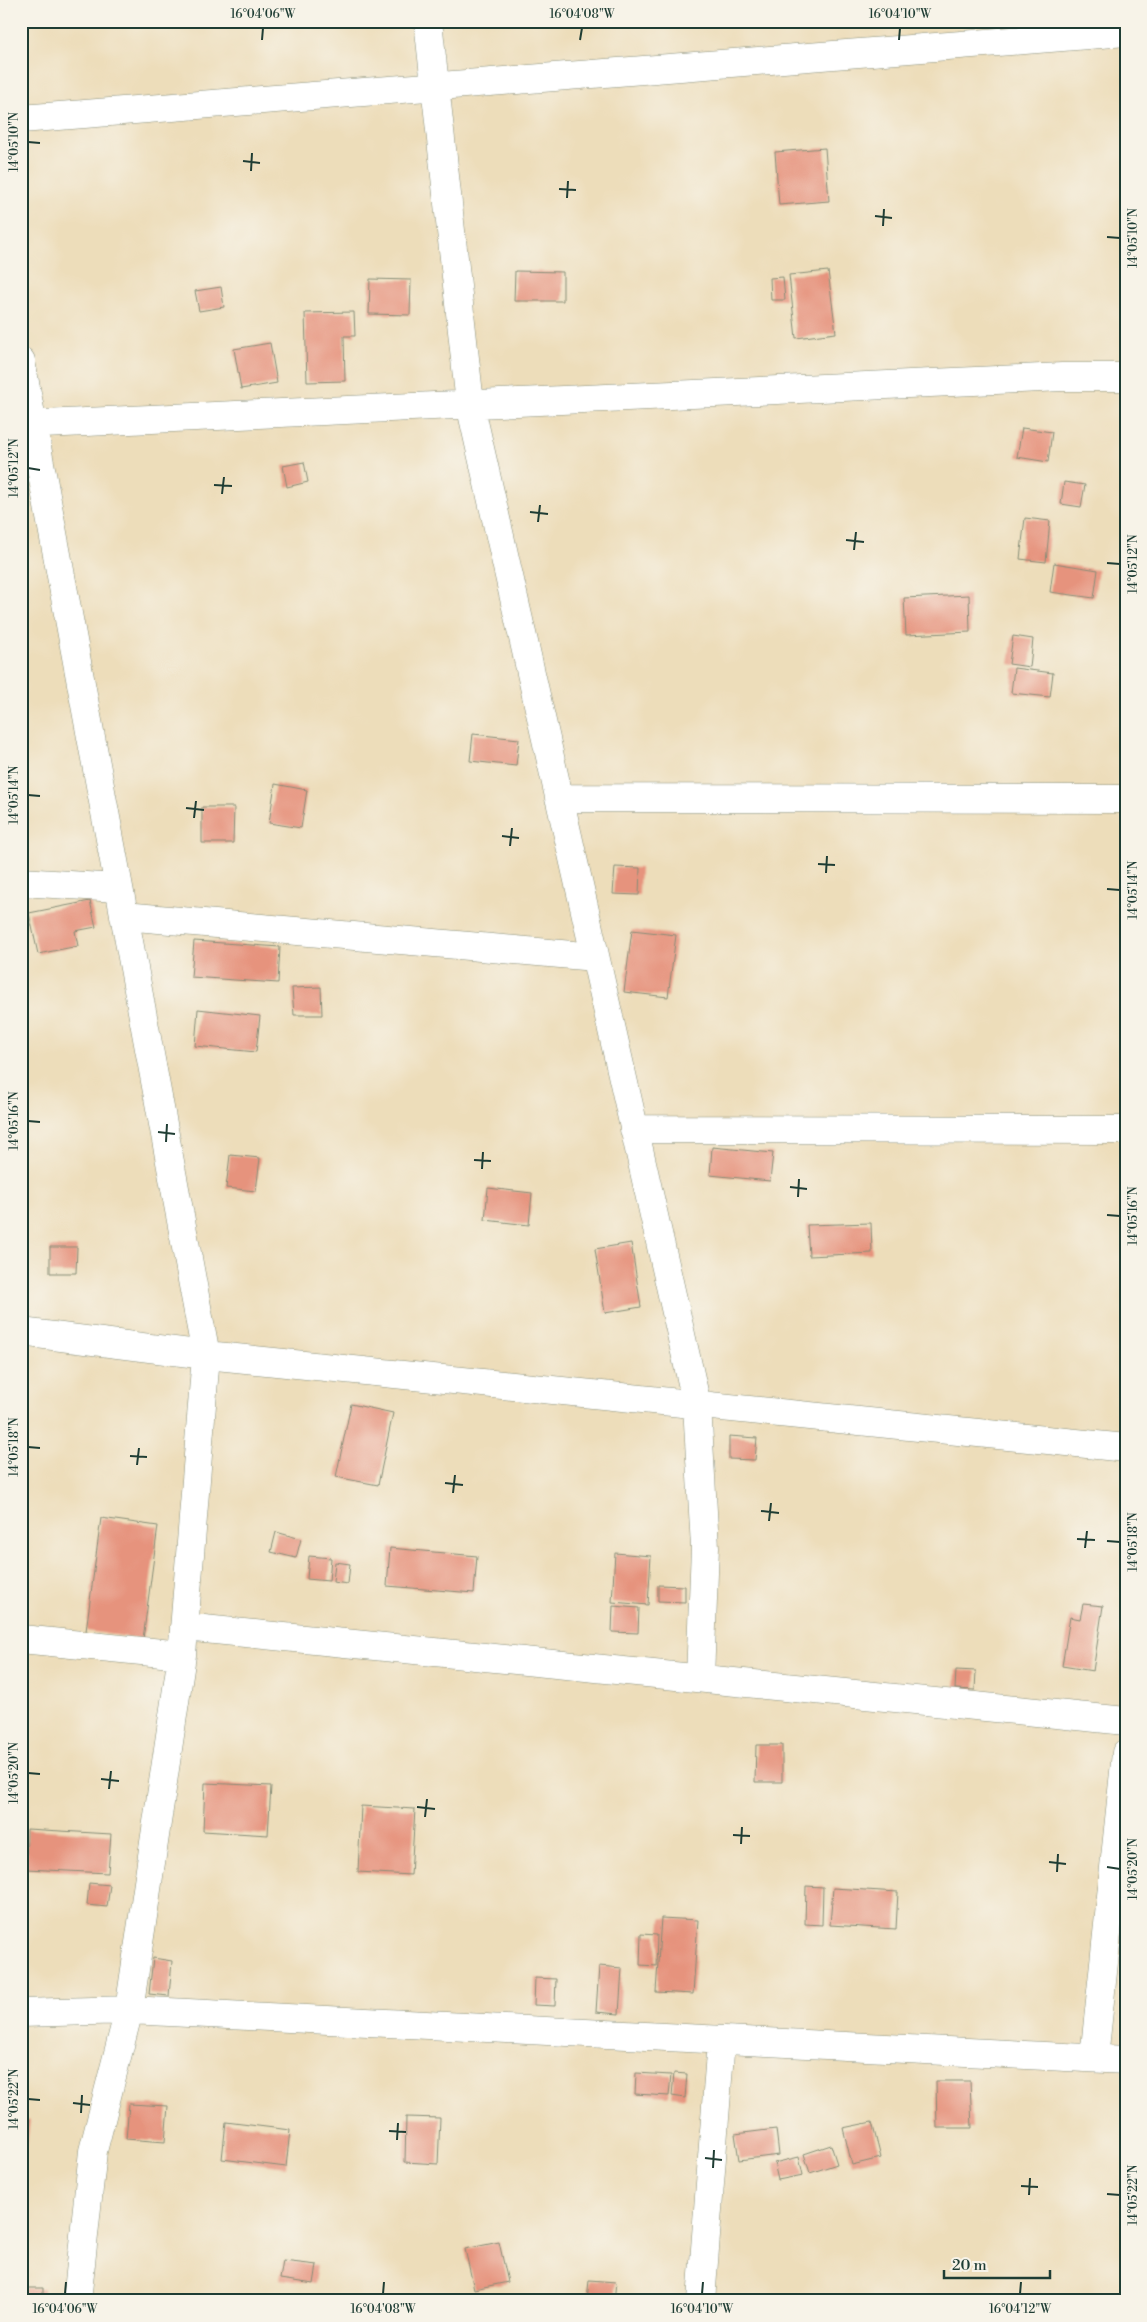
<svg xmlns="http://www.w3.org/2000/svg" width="1147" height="2322" viewBox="0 0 1147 2322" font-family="'Libre Bodoni',serif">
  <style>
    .building { fill: #e6937d }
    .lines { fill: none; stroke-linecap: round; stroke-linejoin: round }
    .street-casing { stroke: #868d77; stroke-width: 29 }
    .street { stroke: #fff; stroke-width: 28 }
    .ticks { fill: none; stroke: #1f3d34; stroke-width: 2 }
    .neatline { fill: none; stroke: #1f3d34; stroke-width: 2 }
    .ticks-label { font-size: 12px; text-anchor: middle; fill: #1f3d34 }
  </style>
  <rect width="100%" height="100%" fill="#f7f3e8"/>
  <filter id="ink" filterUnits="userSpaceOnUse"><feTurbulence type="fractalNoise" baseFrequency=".02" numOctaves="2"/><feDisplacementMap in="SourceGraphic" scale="10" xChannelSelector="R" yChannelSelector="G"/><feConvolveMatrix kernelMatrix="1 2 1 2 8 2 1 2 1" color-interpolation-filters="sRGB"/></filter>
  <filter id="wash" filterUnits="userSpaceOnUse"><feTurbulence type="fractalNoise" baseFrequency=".0096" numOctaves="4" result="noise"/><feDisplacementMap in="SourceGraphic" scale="20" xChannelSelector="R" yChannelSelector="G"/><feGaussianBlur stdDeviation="1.12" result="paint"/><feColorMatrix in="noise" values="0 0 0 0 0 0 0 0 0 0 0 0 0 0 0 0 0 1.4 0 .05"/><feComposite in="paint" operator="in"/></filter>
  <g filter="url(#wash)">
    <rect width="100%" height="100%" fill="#edddba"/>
    <g id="blocks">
      <path class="building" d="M825 148 829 201 779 205 775 152Z
        M515 271 563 272V301H514Z
        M828 271 836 333 796 338 789 275Z
        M783 277 785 300H771L770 278Z
        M370 279 411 280 410 315 369 314Z
        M221 287 224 307 199 311 195 291Z
        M354 312 355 336H344L345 381 307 382 305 313Z
        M270 343 277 383 241 389 234 349Z
        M1022 428 1052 432 1048 462 1017 457Z
        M304 462 308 482 287 487 283 466Z
        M1064 482 1085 485 1081 507 1061 504Z
        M1025 518 1050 521 1046 562 1020 559Z
        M1054 563 1098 570 1094 598 1050 592Z
        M969 595 970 632 906 635 904 598Z
        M1013 636 1033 639 1030 667 1009 664Z
        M1014 668 1053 673 1050 697 1011 693Z
        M473 734 519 739 516 766 470 761Z
        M275 784 307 790 301 828 269 823Z
        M202 807H234L233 843H202Z
        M615 867 640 868 639 895 613 894Z
        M90 901 96 927 75 931 78 946 38 954 29 913Z
        M632 930 676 935 668 997 624 992Z
        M194 941 280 947 278 983 191 977Z
        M321 987 322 1015H294L292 988Z
        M198 1009 260 1016 256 1052 195 1046Z
        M712 1147 773 1153 770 1181 710 1175Z
        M230 1155 260 1158 256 1191 226 1188Z
        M488 1188 532 1193 529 1225 485 1220Z
        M871 1223 872 1253 809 1256 807 1225Z
        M631 1243 641 1307 605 1313 595 1249Z
        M50 1247H77L76 1273H50Z
        M351 1404 393 1413 378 1485 336 1477Z
        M729 1436 757 1438 755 1460 729 1459Z
        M101 1518 158 1526 143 1639 86 1631Z
        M276 1532 301 1539 296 1558 271 1552Z
        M390 1548 477 1556 474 1593 387 1586Z
        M615 1553 651 1556 648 1605 612 1602Z
        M309 1556 331 1558 329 1581 307 1579Z
        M335 1562 350 1564 348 1584 333 1582Z
        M658 1585 685 1586V1602L658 1601Z
        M1083 1604 1103 1606 1093 1671 1062 1666 1070 1617 1080 1619Z
        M613 1606 639 1608 638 1633 612 1632Z
        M956 1670 976 1671 975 1690 955 1689Z
        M756 1745H782V1782H755Z
        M205 1783 271 1786 268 1835 203 1831Z
        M361 1806 415 1809 411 1875 358 1872Z
        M27 1829 111 1834 108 1873 26 1869Z
        M89 1883 110 1885 107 1907 87 1905Z
        M806 1886 823 1887 822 1925 805 1924Z
        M833 1888 898 1892 896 1929 830 1925Z
        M661 1918 698 1920 693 1994 656 1992Z
        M641 1934 657 1935 656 1966 640 1965Z
        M153 1958 172 1961 169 1996 149 1994Z
        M599 1966 622 1968 619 2014 596 2012Z
        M535 1978 556 1979 555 2006 534 2005Z
        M636 2073 671 2075 669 2096 635 2094Z
        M674 2073 687 2074 685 2098 672 2096Z
        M936 2081H970L972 2128H937Z
        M129 2104 168 2106 165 2142 126 2139Z
        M406 2117 440 2118 438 2164 405 2162Z
        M21 2119 30 2120 25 2160 21 2159Z
        M226 2122 290 2130 286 2167 222 2159Z
        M872 2122 881 2158 852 2165 843 2128Z
        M776 2129 779 2155 739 2160 735 2134Z
        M831 2145 837 2164 810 2173 804 2154Z
        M799 2157 803 2175 778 2180 774 2163Z
        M499 2242 508 2282 474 2289 465 2249Z
        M283 2261 317 2265 314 2284 280 2279Z
        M589 2280 616 2282 614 2301H587Z
        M21 2288H43V2301H21Z
        M495 2296 496 2301H467V2299Z"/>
    </g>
  </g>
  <g filter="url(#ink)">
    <use href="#blocks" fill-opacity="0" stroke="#868d77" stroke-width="1"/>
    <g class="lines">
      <defs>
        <path id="street" d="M428 21 470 404 697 1405 705 1547 700 1678
          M21 119 1126 32
          M21 361 206 1355 182 1655 129 2010 93 2151 77 2301
          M21 425 1062 377H1126
          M559 798 1126 799
          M21 882 118 888
          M124 916 595 957
          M634 1129 1126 1130
          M21 1332 206 1355 1126 1448
          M184 1627 1126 1721
          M21 1639 182 1655
          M21 2013 129 2010 1126 2060
          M1094 2058 1126 1753
          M701 2301 721 2040"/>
      </defs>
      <use href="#street" class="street-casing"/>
      <use href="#street" class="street"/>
    </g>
  </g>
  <path class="ticks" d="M262 40 263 28M580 40 582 28M899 40 900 28M28 142 40 143M243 161 260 163M251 171 252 153M559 189 576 190M567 198 568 181M875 216 892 218M883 226 884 209M1107 237 1120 238M28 468 40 470M214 485 232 486M222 494 224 477M530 512 548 514M538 522 540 505M846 540 864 542M854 550 856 532M1107 563 1120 564M28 795 40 796M186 808 204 810M194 818 196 801M502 836 519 838M510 846 512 828M818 864 835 865M826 873 827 856M1107 889 1120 890M28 1121 40 1122M158 1132 175 1134M166 1142 167 1124M474 1160 491 1161M482 1169 483 1152M790 1187 807 1189M798 1197 799 1179M1107 1215 1120 1216M28 1447 40 1448M130 1456 147 1457M137 1465 139 1448M445 1483 463 1485M453 1493 455 1475M761 1511 779 1513M769 1521 771 1503M1077 1539 1095 1540M1107 1541 1120 1542M1085 1548 1087 1531M28 1773 40 1774M101 1779 119 1781M109 1789 111 1771M417 1807 435 1809M425 1817 427 1799M733 1835 750 1836M741 1844 742 1827M1049 1862 1066 1864M1107 1867 1120 1869M1057 1872 1058 1854M28 2099 40 2100M73 2103 90 2105M81 2113 82 2095M389 2131 406 2132M397 2140 398 2123M705 2158 722 2160M713 2168 714 2150M1021 2186 1038 2187M1107 2194 1120 2195M1029 2195 1030 2178M65 2294 66 2282M383 2294 384 2282M702 2294 703 2282M1020 2294 1021 2282"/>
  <rect width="1147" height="2322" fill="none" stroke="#f7f3e8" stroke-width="55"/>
  <path d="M944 2270v8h106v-8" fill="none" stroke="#1f3d34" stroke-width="2.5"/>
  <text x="952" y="2270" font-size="15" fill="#1f3d34" stroke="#f7f3e8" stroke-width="4" paint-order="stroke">20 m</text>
  <rect x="28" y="28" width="1092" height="2266" class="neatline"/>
  <g class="ticks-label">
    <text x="263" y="18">16°04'06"W</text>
    <text x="582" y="18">16°04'08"W</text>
    <text x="900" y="18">16°04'10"W</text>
    <text transform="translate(14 142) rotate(-90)" y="4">14°05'10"N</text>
    <text transform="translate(1133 238) rotate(-90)" y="4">14°05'10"N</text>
    <text transform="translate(14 468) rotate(-90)" y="4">14°05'12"N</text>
    <text transform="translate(1133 564) rotate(-90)" y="4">14°05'12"N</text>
    <text transform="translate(14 795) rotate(-90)" y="4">14°05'14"N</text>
    <text transform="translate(1133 890) rotate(-90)" y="4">14°05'14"N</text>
    <text transform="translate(14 1121) rotate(-90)" y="4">14°05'16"N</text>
    <text transform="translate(1133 1216) rotate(-90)" y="4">14°05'16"N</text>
    <text transform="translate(14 1447) rotate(-90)" y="4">14°05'18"N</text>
    <text transform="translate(1133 1542) rotate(-90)" y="4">14°05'18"N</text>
    <text transform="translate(14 1773) rotate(-90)" y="4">14°05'20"N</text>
    <text transform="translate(1133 1869) rotate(-90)" y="4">14°05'20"N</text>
    <text transform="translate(14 2099) rotate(-90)" y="4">14°05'22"N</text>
    <text transform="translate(1133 2195) rotate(-90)" y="4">14°05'22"N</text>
    <text x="65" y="2313">16°04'06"W</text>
    <text x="383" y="2313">16°04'08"W</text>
    <text x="702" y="2313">16°04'10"W</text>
    <text x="1020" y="2313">16°04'12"W</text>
  </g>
</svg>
